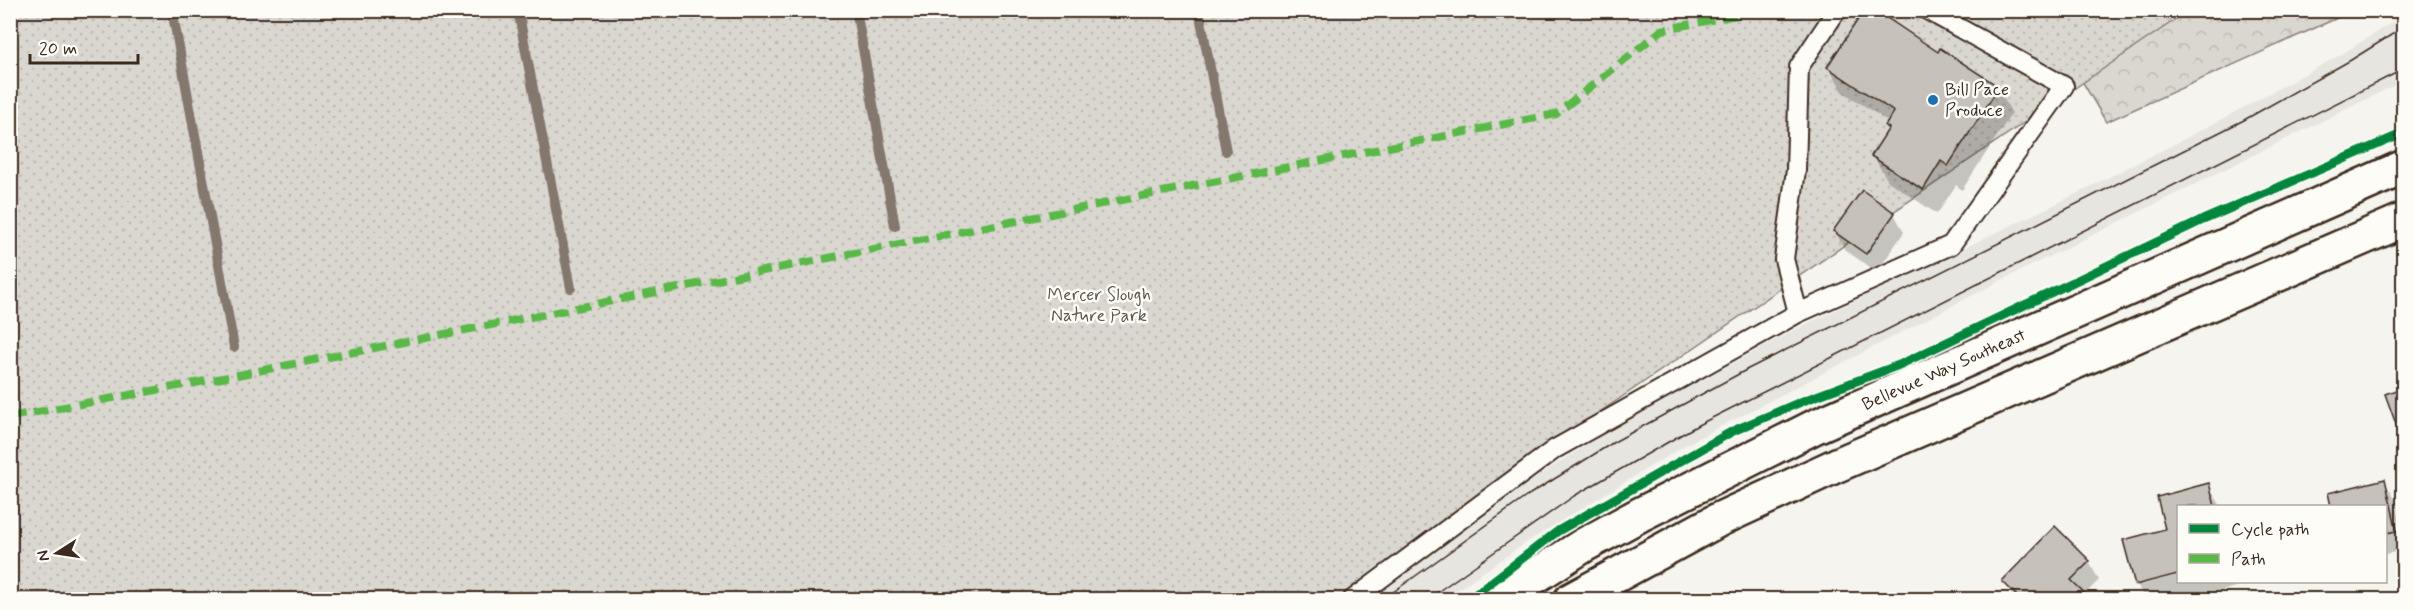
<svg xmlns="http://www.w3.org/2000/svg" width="2414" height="610" viewBox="0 0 2414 610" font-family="Mynerve,sans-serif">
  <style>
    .built { fill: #e7e5df }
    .forest { fill: url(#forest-crowns); stroke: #8a8077; stroke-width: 1.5 }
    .park { fill: url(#park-dots); stroke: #8a8077; stroke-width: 1.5 }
    .shadow { fill: #0003 }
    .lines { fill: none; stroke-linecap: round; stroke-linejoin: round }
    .stream { stroke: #84786e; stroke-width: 10 }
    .building { fill: #c7c1bb; stroke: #3b2a1e; stroke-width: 1.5 }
    .service-casing { stroke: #3b2a1e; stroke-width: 22 }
    .primary-casing { stroke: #3b2a1e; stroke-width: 38 }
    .service { stroke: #fdfcf7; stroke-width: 18 }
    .primary { stroke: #fdfcf7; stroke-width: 33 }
    .tram { stroke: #3b2a1e; stroke-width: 1.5 }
    .quiet { stroke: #58b947; stroke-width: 8; stroke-dasharray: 15 8; stroke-linecap: butt }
    .cycleway-casing { stroke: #fdfcf7; stroke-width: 13 }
    .cycleway { stroke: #00873e; stroke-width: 9 }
    .poi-dot { fill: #1f6fb2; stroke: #fdfcf7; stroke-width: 2 }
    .labels { text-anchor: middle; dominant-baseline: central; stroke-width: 5; stroke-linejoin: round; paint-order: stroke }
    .poi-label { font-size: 18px; fill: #3b2a1e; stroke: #fdfcf7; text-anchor: start }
    .park-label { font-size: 18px; fill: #63554a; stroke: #fdfcf7 }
    .street-label { font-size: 18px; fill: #3b2a1e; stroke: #fdfcf7 }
  </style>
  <defs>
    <pattern id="forest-crowns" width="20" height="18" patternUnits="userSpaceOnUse" patternTransform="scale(1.5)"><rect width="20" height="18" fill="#dad6d0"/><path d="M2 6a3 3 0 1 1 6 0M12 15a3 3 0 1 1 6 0" fill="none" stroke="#bcb8b2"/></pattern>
    <pattern id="park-dots" width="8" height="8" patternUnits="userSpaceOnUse" patternTransform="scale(1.5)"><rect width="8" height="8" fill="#dad6d0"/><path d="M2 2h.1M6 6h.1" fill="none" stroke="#bcb8b2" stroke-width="1.8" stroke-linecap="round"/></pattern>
  </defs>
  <rect width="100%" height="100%" fill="#f5f4ee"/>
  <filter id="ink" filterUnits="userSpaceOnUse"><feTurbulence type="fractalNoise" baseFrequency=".0167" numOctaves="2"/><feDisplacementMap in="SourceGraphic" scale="12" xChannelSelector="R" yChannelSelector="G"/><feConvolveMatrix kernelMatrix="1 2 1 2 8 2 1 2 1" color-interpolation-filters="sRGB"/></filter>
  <g filter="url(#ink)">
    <path class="built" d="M2403 15V81L2000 281 1687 444 1527 542 1444 599 1368 600 1501 500 1600 436 1792 331 2066 199 2196 133 2342 54Z"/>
    <path class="forest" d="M2081 11H2349L2335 19 2106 122 2074 67Z"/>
    <path class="park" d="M10 11H2188L1525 463 1340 600 11 599Z"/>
    <path class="shadow" d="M1938 54 1998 88 2012 113 1962 190 1956 185 1937 214 1888 181 1873 156 1890 131 1887 126 1889 122 1843 92 1829 67Z
      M1894 214 1904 232 1877 272 1845 250 1835 231Z
      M2384 481 2395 499 2404 536V550L2386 554V506H2332L2329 494Z
      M2208 485 2221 506H2178V572L2141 582V585L2178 575V582H2241L2242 585 2189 600H2145L2137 584 2167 530 2159 498Z
      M2089 562 2099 580 2084 595 2089 600H2015L2004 581Z"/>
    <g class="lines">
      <path class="stream" d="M172 10 234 347
        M518 10 571 288
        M856 10 895 226
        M1199 10 1226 151"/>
    </g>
    <path class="building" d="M1864 10H1875L1938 52 1940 48 1999 87 1948 166 1941 161 1923 190 1871 156 1889 128 1885 126 1894 112 1827 67Z
      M1862 190 1895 213 1866 254 1833 231Z
      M2404 387V446L2385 394Z
      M2385 479 2397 531 2386 533V506H2331L2328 493Z
      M2209 483 2215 506H2178V574L2135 585 2123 540 2165 529 2157 497Z
      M2055 526 2090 561 2071 580 2092 600H2021L2002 581Z"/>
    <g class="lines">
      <defs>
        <path id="service" d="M1798 313 1784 259 1796 170 1799 67 1837 10
          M1352 600 1555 449 1798 313 1951 245 2064 86 1927 10"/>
        <path id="primary" d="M1498 600 1584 545 1641 514 1814 427 2404 167
          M1571 600 1720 519 1837 465 2404 220"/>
      </defs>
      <use href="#service" class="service-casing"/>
      <use href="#primary" class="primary-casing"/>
      <use href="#service" class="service"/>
      <use href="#primary" class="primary"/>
      <path class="tram" d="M1382 600 1530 494 1614 442 1748 369 2244 120 2351 60 2404 27
        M1426 600 1574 496 1698 425 2404 69"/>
      <path class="quiet" d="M10 417 233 376 1556 114 1662 30 1736 15"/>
      <defs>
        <path id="cycleway" d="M1468 600 1558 531 1733 431 1803 401 1899 365 2203 220 2404 133"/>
      </defs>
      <use href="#cycleway" class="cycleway-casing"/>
      <use href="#cycleway" class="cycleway"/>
    </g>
  </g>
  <circle class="poi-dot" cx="1933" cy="100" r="6"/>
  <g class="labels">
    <g class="poi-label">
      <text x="1945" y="90">Bill Pace<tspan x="1945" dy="21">Produce</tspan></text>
    </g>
    <g class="park-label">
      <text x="1099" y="295">Mercer Slough<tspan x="1099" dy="21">Nature Park</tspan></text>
    </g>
    <g class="street-label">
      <text transform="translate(1944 370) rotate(-24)">Bellevue Way Southeast</text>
    </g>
  </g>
  <rect width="2414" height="610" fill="none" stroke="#fdfcf7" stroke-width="36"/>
  <rect x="18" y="18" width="2378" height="574" fill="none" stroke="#3b2a1e" stroke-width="2" filter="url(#ink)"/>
  <rect x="2177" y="505" width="210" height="78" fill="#fdfcf7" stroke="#afa8a0" stroke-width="1.5"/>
  <rect x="2189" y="524" width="30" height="9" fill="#00873e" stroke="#afa8a0" stroke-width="1.5"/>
  <text x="2231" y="535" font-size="18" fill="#3b2a1e">Cycle path</text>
  <rect x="2189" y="554" width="30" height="9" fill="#58b947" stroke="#afa8a0" stroke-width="1.5"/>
  <text x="2231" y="565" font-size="18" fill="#3b2a1e">Path</text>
  <g transform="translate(57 553) rotate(258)" stroke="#fdfcf7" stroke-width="4.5" paint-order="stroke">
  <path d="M0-4.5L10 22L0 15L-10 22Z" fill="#3b2a1e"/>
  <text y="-9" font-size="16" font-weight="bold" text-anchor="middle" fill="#3b2a1e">N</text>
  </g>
  <path d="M30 54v9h108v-9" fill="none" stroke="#3b2a1e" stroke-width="3"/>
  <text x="39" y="54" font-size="18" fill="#3b2a1e" stroke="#fdfcf7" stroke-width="4.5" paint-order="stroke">20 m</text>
</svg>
